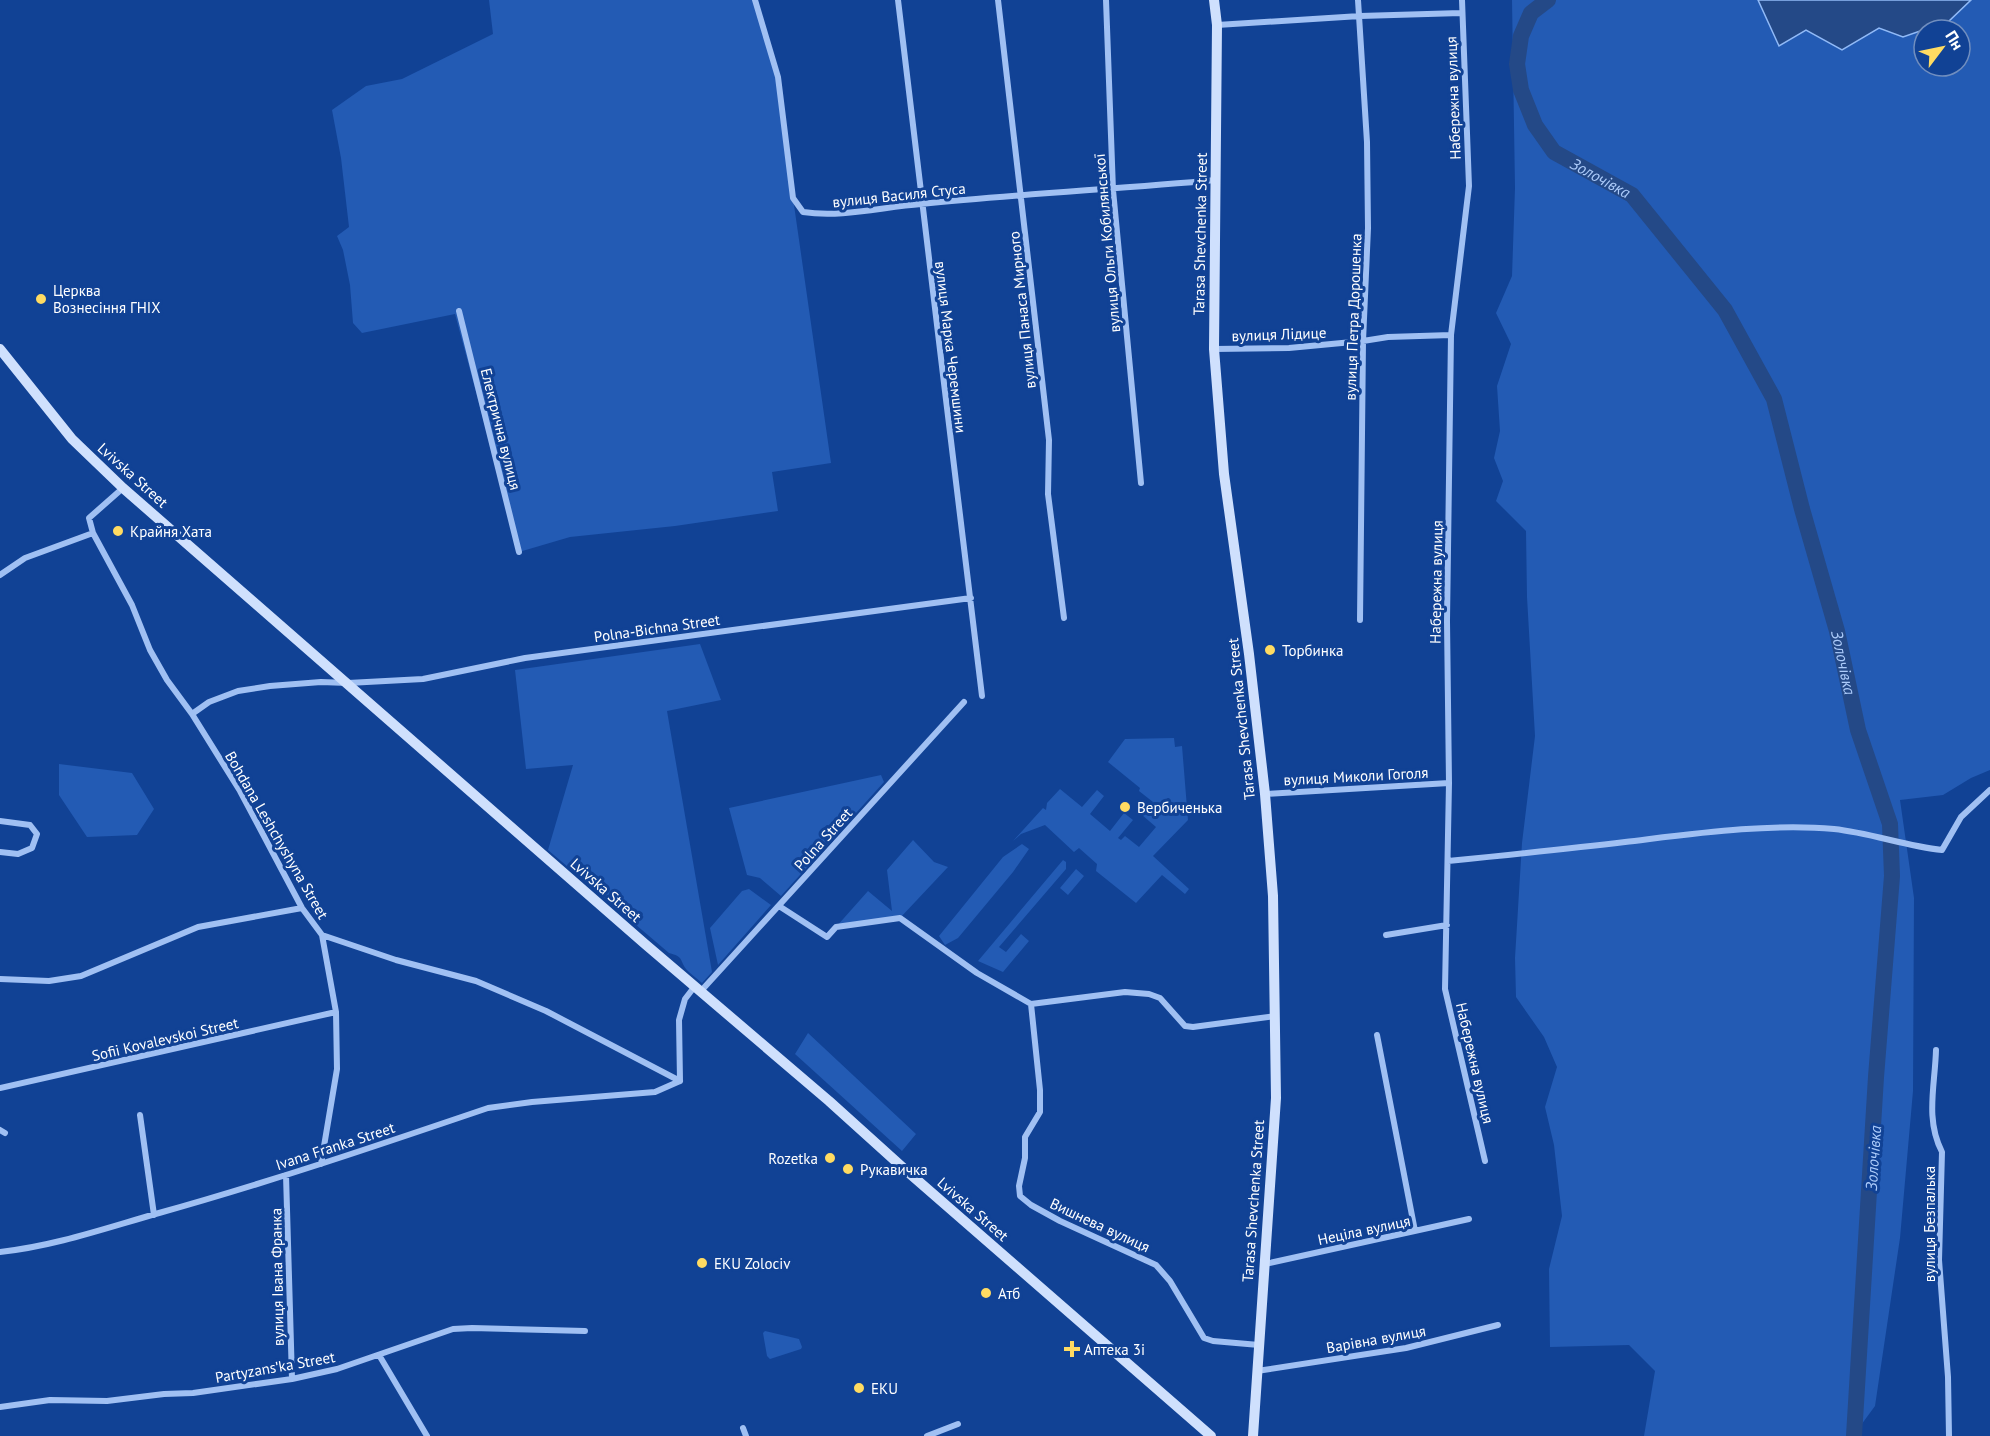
<svg xmlns="http://www.w3.org/2000/svg" width="1990" height="1436" viewBox="0 0 1990 1436" font-family="'PT Sans',sans-serif">
  <style>
    .green { fill: #235bb4; fill-rule: evenodd }
    .water { fill: #244987; stroke: #91baf7; stroke-width: 1.5 }
    .lines { fill: none; stroke-linecap: round; stroke-linejoin: round }
    .river { stroke: #244987; stroke-width: 16 }
    .street { stroke: #a0c0f3; stroke-width: 6 }
    .secondary { stroke: #cfe0fd; stroke-width: 10 }
    .poi-dot { fill: #ffdb62; stroke: #114295; stroke-width: 2 }
    .labels { text-anchor: middle; dominant-baseline: central; stroke-width: 6; stroke-linejoin: round; paint-order: stroke }
    .street-label { font-size: 15px; fill: #fff; stroke: #114295 }
    .poi-label { font-size: 15px; fill: #fff; stroke: #114295; text-anchor: start }
    .water-label { font-size: 16px; font-style: italic; fill: #accbfa; stroke: #114295 }
  </style>
  <rect width="100%" height="100%" fill="#114295"/>
  <path class="green" d="M489 0H755L778 77 793 198 831 463 772 472 778 511 675 526 570 537 519 552 455 314 362 333 353 323 350 285 343 250 337 236 349 227 341 158 332 110 366 86 402 79 493 34Z
    M1512 0H1759L1779 46 1806 30 1842 50 1879 28 1949 21 1971 0H1990V770L1971 778 1943 795 1900 800 1914 898 1913 1091 1900 1238 1875 1406 1853 1436H1644L1655 1371 1629 1345 1550 1347 1549 1269 1562 1216 1554 1145 1545 1107 1557 1067 1544 1037 1516 997 1515 958 1522 843 1535 736 1527 597 1526 531 1496 501 1503 481 1494 458 1500 431 1497 386 1511 344 1496 313 1512 276 1515 188ZM1924 30H1960V66H1924Z
    M700 644 721 700 667 711 712 972 702 983C697 978 690 974 686 969 679 959 684 957 669 953L548 850 573 765 526 769 515 670Z
    M1174 738 1175 747 1182 746 1188 820 1153 856 1189 889 1185 894 1162 875 1136 903 1096 871 1097 864 1079 848 1074 852 1045 825 1021 834 1013 841 1043 808 1046 810 1047 803 1060 789 1082 807 1097 790 1104 796 1090 814 1110 831 1124 813 1133 820 1118 838 1121 840 1125 836 1139 847 1156 827 1142 815 1153 802 1139 791 1140 788 1108 762 1125 739Z
    M59 764 132 773 154 809 137 835 87 837 59 795Z
    M881 775 884 782 781 896 760 878 747 875 729 808Z
    M913 840 934 862 948 867 900 918 836 927 868 891 892 911 887 870Z
    M1022 844 1029 849 1013 872 958 938 945 945 939 936 1003 857Z
    M1063 860 1066 862V869L999 947 1006 952 1021 934 1029 941 1003 972 978 961Z
    M1076 869 1084 876 1068 895 1060 888Z
    M749 889 771 905 718 965 710 928 742 891Z
    M808 1033 916 1134 902 1151 795 1054Z
    M765 1331 799 1339 802 1347 801 1349 770 1359 767 1356 763 1333Z"/>
  <path class="water" d="M1758 0H1971L1949 21 1903 37 1879 28 1842 50 1806 30 1779 46Z"/>
  <g class="lines">
    <path class="river" id="s1" d="M1548 0 1531 13 1521 36 1517 64 1521 90 1535 125 1554 152 1632 195 1725 310 1774 399 1802 509 1837 631 1858 730 1890 824 1892 876 1876 1077 1854 1436"/>
    <path class="street" d="M755 0 778 77 793 198 803 212C841 218 882 207 921 204 1019 194 1117 189 1216 180
      M898 0C924 232 955 464 982 696
      M998 0 1049 440 1048 494 1064 618
      M1106 0 1113 190 1141 483
      M1358 0 1367 142 1368 228 1363 341 1360 620
      M1462 0 1469 186 1451 335 1447 621 1449 783 1445 989 1485 1161
      M1217 25 1360 16 1461 13
      M459 311 519 552
      M1214 349 1289 348 1363 341 1388 337 1451 335
      M123 488 89 518 93 533 132 605 150 650 167 680 192 714 240 791 302 908 322 935 396 960 476 981 546 1011 680 1081
      M0 575 25 558 93 533
      M192 714 209 702 238 691 270 686 321 682 348 683 423 679 525 658 971 598
      M1265 794 1449 783
      M0 821 30 825 37 834 32 848 18 854 0 852
      M1448 861C1507 855 1566 849 1625 842 1692 834 1767 823 1834 829 1871 833 1905 846 1942 850L1961 817 1990 790
      M779 906 827 937 836 927 900 918 977 973 1031 1004 1125 992 1149 994 1160 998 1185 1026 1193 1027 1275 1016
      M1386 935 1447 925
      M0 979 49 981 81 976 198 927 302 908
      M701 991 964 702
      M1031 1004 1040 1090V1112L1025 1137V1158L1019 1186 1020 1196 1031 1205 1060 1221 1156 1265 1170 1281 1204 1338 1213 1341 1259 1345
      M1377 1035 1415 1231
      M1936 1050C1935 1086 1925 1119 1942 1152L1939 1260 1948 1377 1949 1436
      M680 1081 679 1020 685 999 695 986
      M0 1088 336 1012
      M140 1115 154 1215
      M0 1130 5 1133
      M321 1164 337 1069 336 1012 322 935
      M286 1175 292 1379
      M0 1252C55 1246 106 1228 159 1213 270 1182 379 1145 488 1108L532 1102 655 1092 680 1081
      M1265 1264 1469 1219
      M379 1355 427 1436
      M1257 1371 1406 1348 1498 1325
      M0 1407 50 1400 107 1401 164 1394 193 1393 292 1379 337 1369 453 1329 472 1328 585 1331
      M743 1428 746 1436
      M927 1436 958 1424"/>
    <path class="secondary" d="M1214 0 1217 25 1214 349 1224 474 1249 654 1265 794 1273 896 1276 1098 1253 1436
      M0 349 72 439 123 488 645 944 829 1101 901 1166 1211 1436"/>
  </g>
  <g class="poi-dot">
    <circle cx="41" cy="299" r="6"/>
    <circle cx="118" cy="531" r="6"/>
    <circle cx="1270" cy="650" r="6"/>
    <circle cx="1125" cy="807" r="6"/>
    <circle cx="830" cy="1158" r="6"/>
    <circle cx="848" cy="1169" r="6"/>
    <circle cx="702" cy="1263" r="6"/>
    <circle cx="986" cy="1293" r="6"/>
    <path d="M1069 1340h6v6h6v6h-6v6h-6v-6h-6v-6h6z"/>
    <circle cx="859" cy="1388" r="6"/>
  </g>
  <g class="labels">
    <g class="street-label">
      <text transform="translate(1453 98) rotate(-92)">Набережна вулиця</text>
      <text transform="translate(899 195) rotate(-6)">вулиця Василя Стуса</text>
      <text transform="translate(1200 234) rotate(-89)">Tarasa Shevchenka Street</text>
      <text transform="translate(1107 243) rotate(-95)">вулиця Ольги Кобилянської</text>
      <text transform="translate(1022 310) rotate(-96)">вулиця Панаса Мирного</text>
      <text transform="translate(1353 317) rotate(-88)">вулиця Петра Дорошенка</text>
      <text transform="translate(1279 334) rotate(-2)">вулиця Лідице</text>
      <text transform="translate(951 347) rotate(83)">вулиця Марка Черемшини</text>
      <text transform="translate(501 429) rotate(76)">Електрична вулиця</text>
      <text transform="translate(133 475) rotate(42)">Lvivska Street</text>
      <text transform="translate(1436 582) rotate(-89)">Набережна вулиця</text>
      <text transform="translate(657 628) rotate(-8)">Polna-Bichna Street</text>
      <text transform="translate(1241 719) rotate(-96)">Tarasa Shevchenka Street</text>
      <text transform="translate(1356 776) rotate(-3)">вулиця Миколи Гоголя</text>
      <text transform="translate(277 835) rotate(60)">Bohdana Leshchyshyna Street</text>
      <text transform="translate(823 839) rotate(-48)">Polna Street</text>
      <text transform="translate(606 890) rotate(41)">Lvivska Street</text>
      <text transform="translate(165 1039) rotate(-13)">Sofii Kovalevskoi Street</text>
      <text transform="translate(1475 1063) rotate(77)">Набережна вулиця</text>
      <text transform="translate(335 1146) rotate(-18)">Ivana Franka Street</text>
      <text transform="translate(1253 1201) rotate(-86)">Tarasa Shevchenka Street</text>
      <text transform="translate(973 1209) rotate(41)">Lvivska Street</text>
      <text transform="translate(1929 1224) rotate(-90)">вулиця Безпалька</text>
      <text transform="translate(1100 1225) rotate(25)">Вишнева вулиця</text>
      <text transform="translate(1364 1230) rotate(-12)">Неціла вулиця</text>
      <text transform="translate(277 1277) rotate(-91)">вулиця Івана Франка</text>
      <text transform="translate(1376 1339) rotate(-10)">Варівна вулиця</text>
      <text transform="translate(275 1367) rotate(-10)">Partyzansʹka Street</text>
    </g>
    <g class="poi-label">
      <text x="53" y="290">Церква<tspan x="53" dy="17">Вознесіння ГНІХ</tspan></text>
      <text x="130" y="531">Крайня Хата</text>
      <text x="1282" y="650">Торбинка</text>
      <text x="1137" y="807">Вербиченька</text>
      <text x="818" y="1158" text-anchor="end">Rozetka</text>
      <text x="860" y="1169">Рукавичка</text>
      <text x="714" y="1263">EKU Zolociv</text>
      <text x="998" y="1293">Атб</text>
      <text x="1084" y="1349">Аптека 3і</text>
      <text x="871" y="1388">EKU</text>
    </g>
    <g class="water-label">
      <text stroke="none"><textPath href="#s1" startOffset="225">Золочівка</textPath></text>
      <text stroke="none"><textPath href="#s1" startOffset="783">Золочівка</textPath></text>
      <text transform="translate(1873 1158) rotate(-86)">Золочівка</text>
    </g>
  </g>
  <g transform="translate(1942 48) rotate(58)"><circle r="28" fill="#114295" stroke="#708ebf" stroke-width="1.5"/>
  <path d="M0-4.5L10 22L0 15L-10 22Z" fill="#ffdb62"/>
  <text y="-9" font-size="16" font-weight="bold" text-anchor="middle" fill="#ffffff">Пн</text>
  </g>
</svg>
